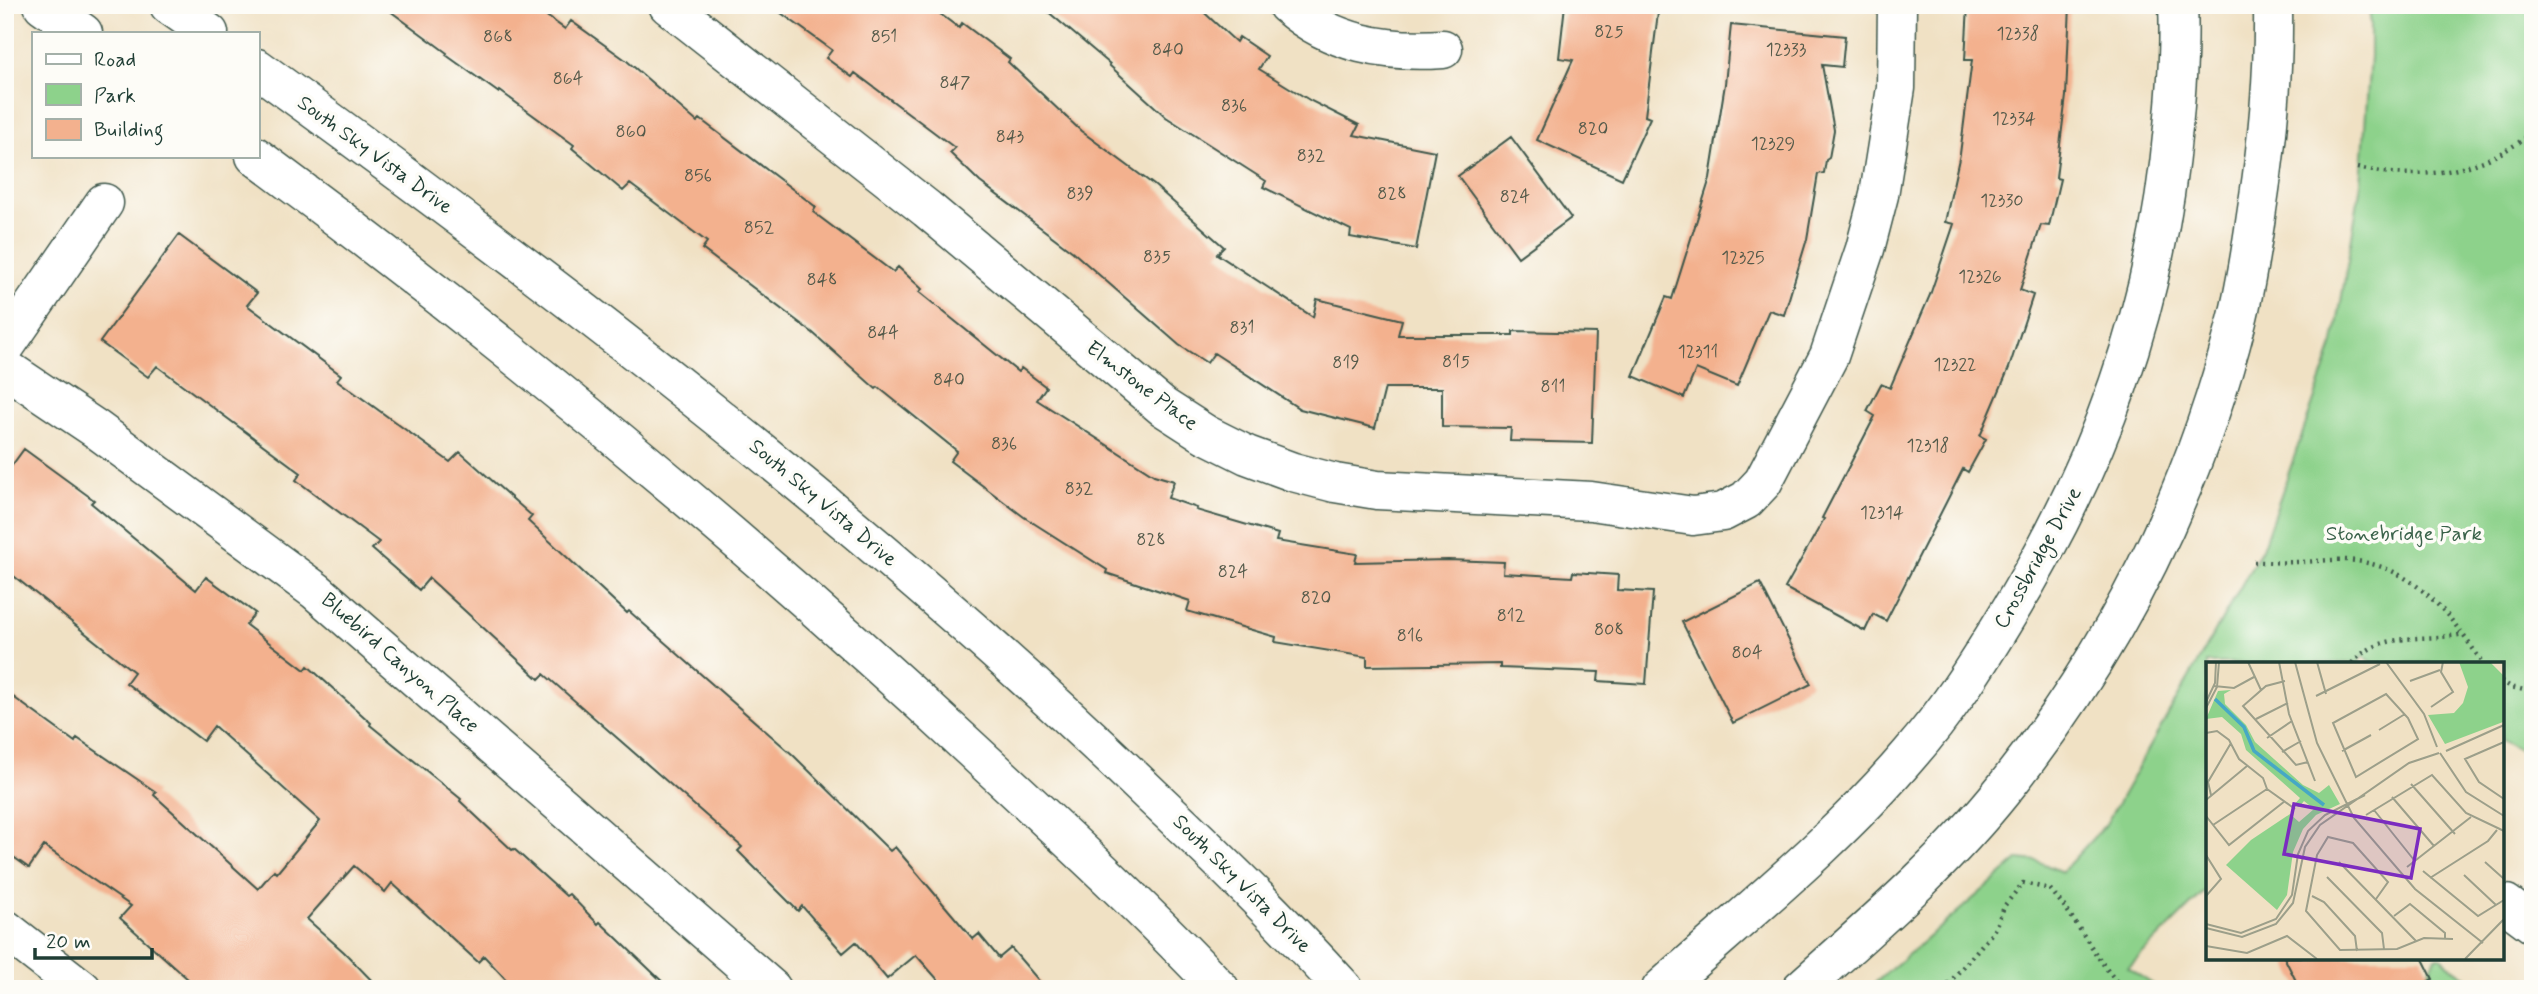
<svg xmlns="http://www.w3.org/2000/svg" width="2538" height="994" viewBox="0 0 2538 994" font-family="Mynerve,sans-serif">
  <style>
    .green { fill: #8dd28b; stroke: #568860; stroke-width: 2 }
    .building { fill: #f3b18e }
    .lines { fill: none; stroke-linecap: round; stroke-linejoin: round }
    .minor-casing { stroke: #3e564a; stroke-width: 41 }
    .major-casing { stroke: #3e564a; stroke-width: 41 }
    .path { stroke: #3e564a; stroke-width: 4.5; stroke-dasharray: 2 5; stroke-linecap: butt }
    .minor { stroke: #fff; stroke-width: 38 }
    .major { stroke: #fff; stroke-width: 38 }
    .labels { text-anchor: middle; dominant-baseline: central; stroke-width: 7; stroke-linejoin: round; paint-order: stroke }
    .number-label { font-size: 18px; fill: #545a4a }
    .street-label { font-size: 21px; fill: #1f3d34; stroke: #fdfcf7 }
    .park-label { font-size: 21px; fill: #3a624a; stroke: #fdfcf7 }
    .inset-river { fill: none; stroke: #46a8c5; stroke-width: 3.5 }
    .inset-road { fill: none; stroke: #9c9f8a; stroke-width: 2 }
    .view { fill: #7b2cbf; fill-opacity: 0.15; stroke: #7b2cbf; stroke-width: 3.5 }
    .inset-edge { fill: none; stroke: #1f3d34; stroke-width: 3.5 }
  </style>
  <rect width="100%" height="100%" fill="#fdfcf7"/>
  <filter id="ink" filterUnits="userSpaceOnUse"><feTurbulence type="fractalNoise" baseFrequency=".0143" numOctaves="2"/><feDisplacementMap in="SourceGraphic" scale="14" xChannelSelector="R" yChannelSelector="G"/><feConvolveMatrix kernelMatrix="1 2 1 2 8 2 1 2 1" color-interpolation-filters="sRGB"/></filter>
  <filter id="wash" filterUnits="userSpaceOnUse"><feTurbulence type="fractalNoise" baseFrequency=".00686" numOctaves="4" result="noise"/><feDisplacementMap in="SourceGraphic" scale="28" xChannelSelector="R" yChannelSelector="G"/><feGaussianBlur stdDeviation="1.57" result="paint"/><feColorMatrix in="noise" values="0 0 0 0 0 0 0 0 0 0 0 0 0 0 0 0 0 1.4 0 .05"/><feComposite in="paint" operator="in"/></filter>
  <g filter="url(#wash)">
    <rect width="100%" height="100%" fill="#f0e1c4"/>
    <path class="green" d="M2370 5H2533V758L2501 740V663H2374L2363 656 2358 663H2207V889L2128 968 2160 989H1868L2019 859 2037 861 2062 872 2106 824 2262 549 2334 343 2361 183 2370 56Z
      M2436 957H2442C2458 976 2481 987 2506 984 2517 983 2522 979 2533 983V989H2421Z"/>
    <g id="blocks">
      <path class="building" d="M382 5H531L565 29 571 21 627 61 697 122 700 119 816 207 813 212 893 272 898 267 922 289 919 292 1018 372 1021 368 1046 387 1037 400 1154 475 1174 481 1168 498 1197 508 1196 510 1278 534 1276 541 1357 554 1355 562 1448 560 1504 562 1503 573 1572 577 1573 572 1618 575 1617 590 1653 592 1646 684 1598 681 1599 672 1500 668V664L1367 666V657L1275 642 1276 637 1187 611 1190 601 1106 573 1107 570 1024 517 950 461 957 451 878 387 876 389 813 333 702 249 707 242 630 184 623 191 572 148 574 145 500 91 499 93 446 55 447 53Z
        M770 5H928L959 28 962 23 1010 59 1008 62 1081 131 1154 185 1224 247 1217 254 1313 317 1317 299 1402 320 1398 335H1513V331L1596 333 1592 443 1510 441 1511 428 1442 427V388H1385L1375 428 1300 409 1214 353 1207 363 1179 345 1073 252 980 182 950 153 955 148 855 73 852 77 826 58 832 50Z
        M1040 5H1196L1236 42 1239 37 1267 56 1259 69 1311 101 1359 125 1354 135 1435 151 1416 249 1350 237 1351 230 1263 187 1266 181 1166 117 1109 65 1110 64Z
        M1565 5H1659L1645 116 1650 118 1622 179 1537 140 1573 60 1559 58Z
        M1968 5H2070L2066 96 2056 178 2060 179 2049 226 2041 225 2020 290 2033 295 2009 368 1980 436 1986 439 1968 472 1963 469 1886 621 1873 614 1865 631 1785 588 1824 519 1822 518 1875 416 1867 411 1881 384 1890 388 1930 295 1954 224 1945 222 1960 154 1972 60H1965Z
        M1731 25 1845 36 1842 67 1822 65 1834 130 1829 158 1826 160 1824 173 1818 174 1807 239 1784 315 1769 310 1737 386 1696 369 1684 398 1633 376 1666 297 1672 299 1710 178 1725 84Z
        M1511 137 1571 218 1518 257 1458 176Z
        M179 235 257 293 247 305 341 375 337 380 450 462 460 452 532 516 528 521 627 613 629 611 793 755 890 851 895 847 973 939 979 934 999 958 1011 948 1046 989H946L916 955 887 979 856 942 843 953 802 906 798 911 738 851 742 847 544 674 539 679 429 578 419 590 372 549 379 542 296 480 301 473 157 366 148 377 100 342Z
        M24 449 94 500 91 503 196 590 206 577 255 613 246 625 305 670 308 666 371 723 370 725 461 799 460 801 512 850 514 849 566 896 569 894 598 924 600 922 670 989H515L484 956 478 962 392 883 385 892 354 866 307 919 344 952 380 989H199L120 918 131 906 44 846 29 868 5 851V691L75 742 77 738 156 792 154 795 258 889 274 870 277 873 320 821 214 726 203 741 126 683 134 672 5 569V475Z
        M1760 583 1811 684 1733 723 1682 622Z
        M2284 957H2422L2433 979 2413 989H2300Z"/>
    </g>
  </g>
  <g filter="url(#ink)">
    <use href="#blocks" fill-opacity="0" stroke="#3e564a" stroke-width="2"/>
    <g class="lines">
      <defs>
        <path id="minor" d="M668 5 927 209 1163 407 1205 434 1247 455 1293 472 1335 483 1377 490 1591 501 1693 516 1723 512 1746 500 1763 482 1829 356 1865 249 1879 195 1896 88 1897 5
          M1287 5C1332 44 1386 53 1443 49
          M5 347 104 203
          M5 368 96 429 316 591 772 989
          M2506 904 2533 924
          M5 929 82 989
          M1661 989C1746 913 1836 841 1910 754 1946 713 1975 668 2003 622 2099 467 2157 309 2173 127 2177 87 2180 46 2178 5
          M1801 989C1871 926 1944 864 2003 790 2115 650 2193 495 2237 321 2247 282 2252 242 2258 203 2268 138 2274 72 2273 5"/>
        <path id="major" d="M43 5 83 33
          M169 5 209 33
          M257 68C569 294 875 529 1152 796 1218 858 1283 922 1344 989
          M255 156C504 340 743 538 971 749 1055 827 1141 905 1220 989"/>
      </defs>
      <use href="#minor" class="minor-casing"/>
      <use href="#major" class="major-casing"/>
      <path class="path" d="M2357 168C2422 181 2480 174 2533 132
        M2254 562C2269 562 2283 563 2297 562 2314 562 2330 559 2346 560 2414 564 2448 613 2483 663
        M2352 663C2382 630 2424 642 2464 634
        M2501 681 2511 687 2533 692
        M1944 989 1993 932 2005 905 2023 883 2050 889 2067 910 2098 957 2115 980 2127 989"/>
      <use href="#minor" class="minor"/>
      <use href="#major" class="major"/>
    </g>
  </g>
  <g class="labels">
    <g class="number-label">
      <text x="1609" y="32">825</text>
      <text x="2018" y="34">12338</text>
      <text x="498" y="37">868</text>
      <text x="884" y="37">851</text>
      <text x="1168" y="50">840</text>
      <text x="1786" y="50">12333</text>
      <text x="568" y="79">864</text>
      <text x="955" y="83">847</text>
      <text x="1234" y="106">836</text>
      <text x="2014" y="119">12334</text>
      <text x="1593" y="129">820</text>
      <text x="631" y="132">860</text>
      <text x="1010" y="137">843</text>
      <text x="1773" y="144">12329</text>
      <text x="1311" y="156">832</text>
      <text x="698" y="176">856</text>
      <text x="1080" y="194">839</text>
      <text x="1392" y="194">828</text>
      <text x="1515" y="197">824</text>
      <text x="2002" y="201">12330</text>
      <text x="759" y="228">852</text>
      <text x="1157" y="257">835</text>
      <text x="1743" y="258">12325</text>
      <text x="1980" y="277">12326</text>
      <text x="822" y="280">848</text>
      <text x="1242" y="328">831</text>
      <text x="883" y="333">844</text>
      <text x="1698" y="352">12311</text>
      <text x="1456" y="362">815</text>
      <text x="1346" y="363">819</text>
      <text x="1955" y="365">12322</text>
      <text x="949" y="380">840</text>
      <text x="1553" y="387">811</text>
      <text x="1004" y="444">836</text>
      <text x="1928" y="446">12318</text>
      <text x="1079" y="489">832</text>
      <text x="1882" y="513">12314</text>
      <text x="1151" y="540">828</text>
      <text x="1233" y="572">824</text>
      <text x="1316" y="598">820</text>
      <text x="1511" y="616">812</text>
      <text x="1609" y="630">808</text>
      <text x="1410" y="636">816</text>
      <text x="1747" y="653">804</text>
    </g>
    <g class="street-label">
      <text transform="translate(375 155) rotate(36)">South Sky Vista Drive</text>
      <text transform="translate(1142 386) rotate(37)">Elmstone Place</text>
      <text transform="translate(823 503) rotate(40)">South Sky Vista Drive</text>
      <text transform="translate(2038 558) rotate(-61)">Crossbridge Drive</text>
      <text transform="translate(400 663) rotate(41)">Bluebird Canyon Place</text>
      <text transform="translate(1242 884) rotate(45)">South Sky Vista Drive</text>
    </g>
    <g class="park-label">
      <text x="2404" y="534">Stonebridge Park</text>
    </g>
  </g>
  <g transform="translate(2206 662)">
    <rect width="298" height="298" fill="#f0e1c4"/>
    <path d="M253 0H284L297 13V60L239 82 222 53 248 51 257 41 262 25ZM25 28 18 32 19 42 40 63 49 80 97 123 113 131 123 123 134 142 110 153 97 167 87 190 81 233 71 248 20 203 45 178 84 152 93 160 108 147 98 139 93 145 88 143 94 136 40 88 35 72 16 55 0 57 12 29Z" fill="#8dd28b"/>
    <path class="inset-river" d="M9 37 38 65 48 89 118 143"/>
    <path class="inset-road" d="M42 0 55 28M73 0 83 52 109 119M89 0 111 81 148 156 209 227 277 281M111 0 120 32M180 0 218 52 231 85M79 19 60 24 37 44 90 103 102 100M204 19 234 8M8 24 28 26 48 15M180 32 202 56 212 77 150 115 127 61ZM110 34 174 2M0 40 9 21 10 0M225 45 247 30 235 10 237 0M0 46 11 25 13 0M50 57 82 41M173 68 199 52M0 71 11 69 23 78 33 97 57 116 61 127M61 76 86 59M298 80 259 97 273 120 298 137M136 89 165 73M240 89 298 63M76 90 95 79M234 91 260 130 298 154M205 122 249 172M61 127 89 147M5 133 2 120 25 81M186 135 228 184M0 138 41 104M168 148 208 198M160 153 226 113 260 151 298 169M0 154 23 183 79 139M7 163 61 127M0 193 15 217 0 234M133 200 210 279M279 200 298 217M201 205 265 155M217 209 272 254 298 238M258 213 290 243M121 215 176 271 178 287M224 216 282 179 291 168M106 234 118 240 149 274 151 289M170 237 182 220 147 181 122 175 111 193 100 249 134 288 191 287 218 276 247 277M188 254 204 242 239 271V278M0 262 35 271 70 257 86 233 92 192 102 169 119 153 159 133M0 266 36 275 70 262 87 241 99 185 114 163 203 101 233 91M0 284 41 291 81 274 111 297M259 297 298 257"/>
    <path class="view" d="M88 142 214 167 205 216 78 192Z"/>
    <rect width="298" height="298" class="inset-edge"/>
  </g>
  <rect width="2538" height="994" fill="none" stroke="#fdfcf7" stroke-width="28"/>
  <rect x="32" y="32" width="228" height="126" fill="#fdfcf7" stroke="#a4b0a9" stroke-width="2"/>
  <rect x="46" y="54" width="35" height="10" fill="#ffffff" stroke="#a4b0a9" stroke-width="2"/>
  <text x="94" y="66" font-size="21" fill="#1f3d34">Road</text>
  <rect x="46" y="84" width="35" height="21" fill="#8dd28b" stroke="#a4b0a9" stroke-width="2"/>
  <text x="94" y="102" font-size="21" fill="#1f3d34">Park</text>
  <rect x="46" y="119" width="35" height="21" fill="#f3b18e" stroke="#a4b0a9" stroke-width="2"/>
  <text x="94" y="136" font-size="21" fill="#1f3d34">Building</text>
  <path d="M35 948v10h117v-10" fill="none" stroke="#1f3d34" stroke-width="3.5"/>
  <text x="46" y="948" font-size="21" fill="#1f3d34" stroke="#fdfcf7" stroke-width="5" paint-order="stroke">20 m</text>
</svg>
